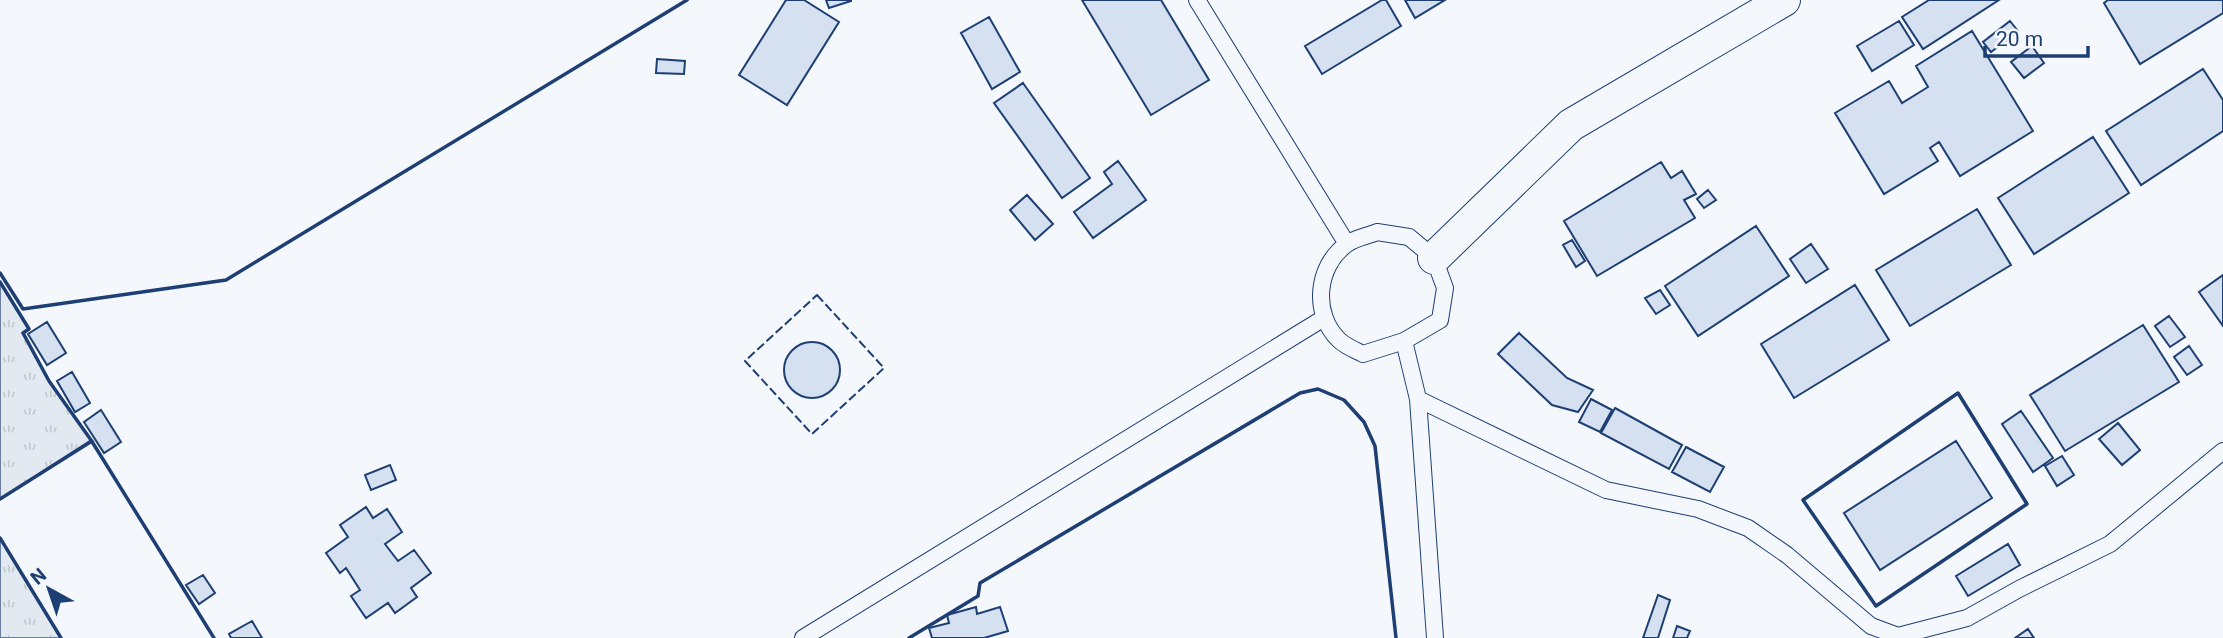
<svg xmlns="http://www.w3.org/2000/svg" width="2223" height="638" viewBox="0 0 2223 638" font-family="Roboto,sans-serif">
  <style>
    .grass { fill: url(#grass-tufts); stroke: #687fa3; stroke-width: 2 }
    .building { fill: #d5e0f0; stroke: #1d3f73; stroke-width: 2 }
    .lines { fill: none; stroke-linecap: round; stroke-linejoin: round }
    .lane-casing { stroke: #1d3f73; stroke-width: 18 }
    .street-casing { stroke: #1d3f73; stroke-width: 34 }
    .lane { stroke: #f4f7fb; stroke-width: 16 }
    .street { stroke: #f4f7fb; stroke-width: 32 }
    .fence { stroke: #1d3f73; stroke-width: 2; stroke-dasharray: 9 3.5; stroke-linecap: butt }
    .wall { stroke: #1d3f73; stroke-width: 3.5 }
  </style>
  <defs>
    <pattern id="grass-tufts" width="24" height="20" patternUnits="userSpaceOnUse" patternTransform="scale(1.75)"><rect width="24" height="20" fill="#e3e9f0"/><path d="M3 7l-1-3M5 7V3M7 7l1-3M15 17l-1-3M17 17v-4M19 17l1-3" fill="none" stroke="#c2c9d1"/></pattern>
  </defs>
  <rect width="100%" height="100%" fill="#f4f7fb"/>
  <path class="grass" d="M0 282 29 329 23 333 49 381 91 440 0 499Z
    M0 538 61 638H0Z"/>
  <path class="building" d="M786 0H804L839 22 787 105 739 75Z
    M826 0H851V1L829 8Z
    M1082 0H1161L1209 80 1151 115Z
    M1382 0H1386L1401 26 1322 74 1305 46Z
    M1405 0H1445L1415 18Z
    M1929 0H1999L1923 49 1902 17Z
    M2108 0H2223V13L2140 64 2104 3Z
    M989 17 1020 72 992 89 961 33Z
    M1899 21 1914 45 1872 71 1857 46Z
    M2010 21 2018 31 1991 52 1983 42Z
    M1972 31 2033 131 1960 176 1939 142 1930 148 1938 161 1884 194 1835 113 1889 81 1902 103 1928 87 1916 66Z
    M2032 46 2044 63 2024 78 2011 62Z
    M657 59 685 61 684 74 656 73Z
    M2203 69 2223 100V131L2141 185 2106 131Z
    M1023 83 1090 178 1062 198 994 103Z
    M2093 137 2129 193 2034 254 1998 198Z
    M1118 161 1146 200 1093 238 1074 212 1112 184 1104 172Z
    M1661 162 1671 178 1682 171 1696 194 1684 200 1695 218 1597 276 1564 221Z
    M1708 190 1716 200 1704 208 1697 199Z
    M1027 195 1053 224 1035 240 1010 210Z
    M1977 209 2011 265 1910 326 1876 270Z
    M1756 226 1789 276 1698 336 1665 286Z
    M1572 240 1585 261 1576 267 1563 245Z
    M1811 244 1828 269 1806 283 1790 259Z
    M2223 275V326L2199 292Z
    M1855 285 1889 340 1794 398 1761 344Z
    M1660 290 1670 305 1656 314 1645 298Z
    M2169 316 2185 337 2170 347 2155 326Z
    M47 322 66 353 47 365 28 334Z
    M2143 325 2179 382 2065 451 2030 395Z
    M1519 333 1567 378 1593 390 1578 412 1552 405 1498 354Z
    M784 370a28 28 0 1 1 56 0a28 28 0 1 1-56 0Z
    M2189 346 2202 365 2187 375 2174 357Z
    M72 372 90 403 75 412 57 381Z
    M1591 399 1612 410 1600 432 1579 422Z
    M1615 408 1682 445 1669 469 1601 433Z
    M101 410 121 442 104 453 84 422Z
    M2021 411 2053 458 2033 472 2002 424Z
    M2118 423 2140 450 2122 465 2099 439Z
    M1956 441 1992 498 1880 570 1844 513Z
    M1686 447 1724 467 1710 492 1672 472Z
    M2062 456 2074 475 2057 486 2045 466Z
    M390 465 396 480 371 490 365 475Z
    M366 507 373 518 387 509 402 532 385 544 398 561 414 550 431 573 411 588 417 597 395 613 388 603 366 618 351 596 360 590 346 568 340 573 326 553 348 537 340 525Z
    M2008 544 2020 565 1968 596 1956 576Z
    M203 575 215 593 199 604 186 585Z
    M1658 595 1670 600 1658 638H1643Z
    M976 607 977 614 1000 607 1008 631 984 638H932L929 628 949 623 947 615Z
    M252 621 262 638H231L229 634Z
    M1677 626 1690 631 1687 638H1673Z
    M2028 629 2034 638H2015Z"/>
  <g class="lines">
    <defs>
      <path id="lane" d="M1197 0 1347 244
        M1377 232 1409 237 1434 258 1445 288 1440 320 1404 341 1363 354C1355 350 1345 346 1339 340 1312 314 1316 266 1347 244 1355 238 1368 236 1377 232Z
        M1404 341 1418 399 1435 638
        M1418 399 1606 490 1698 509 1748 528 1787 555 1871 626 1898 636 1967 618 2019 589 2110 544 2223 451
        M803 638 1324 318"/>
      <path id="street" d="M1434 258 1571 125 1784 0"/>
    </defs>
    <use href="#lane" class="lane-casing"/>
    <use href="#street" class="street-casing"/>
    <use href="#lane" class="lane"/>
    <use href="#street" class="street"/>
    <path class="fence" d="M817 295 884 368 812 434 745 361Z"/>
    <path class="wall" d="M0 273 23 309 226 280 687 0
      M0 282 29 329 23 333 49 381 91 440 214 638
      M1958 393 2027 504 1876 606 1803 500Z
      M0 499 92 441
      M0 538 61 638
      M978 596 980 583 1300 393 1318 389 1344 400 1364 422 1375 446 1396 638
      M909 638 978 596"/>
  </g>
  <g transform="translate(49 589) rotate(320)" stroke="#f4f7fb" stroke-width="5" paint-order="stroke">
  <path d="M0-5L12 26L0 18L-12 26Z" fill="#1d3f73"/>
  <text y="-10" font-size="19" font-weight="bold" text-anchor="middle" fill="#1d3f73">N</text>
  </g>
  <path d="M1985 46v10h103v-10" fill="none" stroke="#1d3f73" stroke-width="3.5"/>
  <text x="1996" y="46" font-size="21" fill="#1d3f73" stroke="#f4f7fb" stroke-width="5" paint-order="stroke">20 m</text>
</svg>
